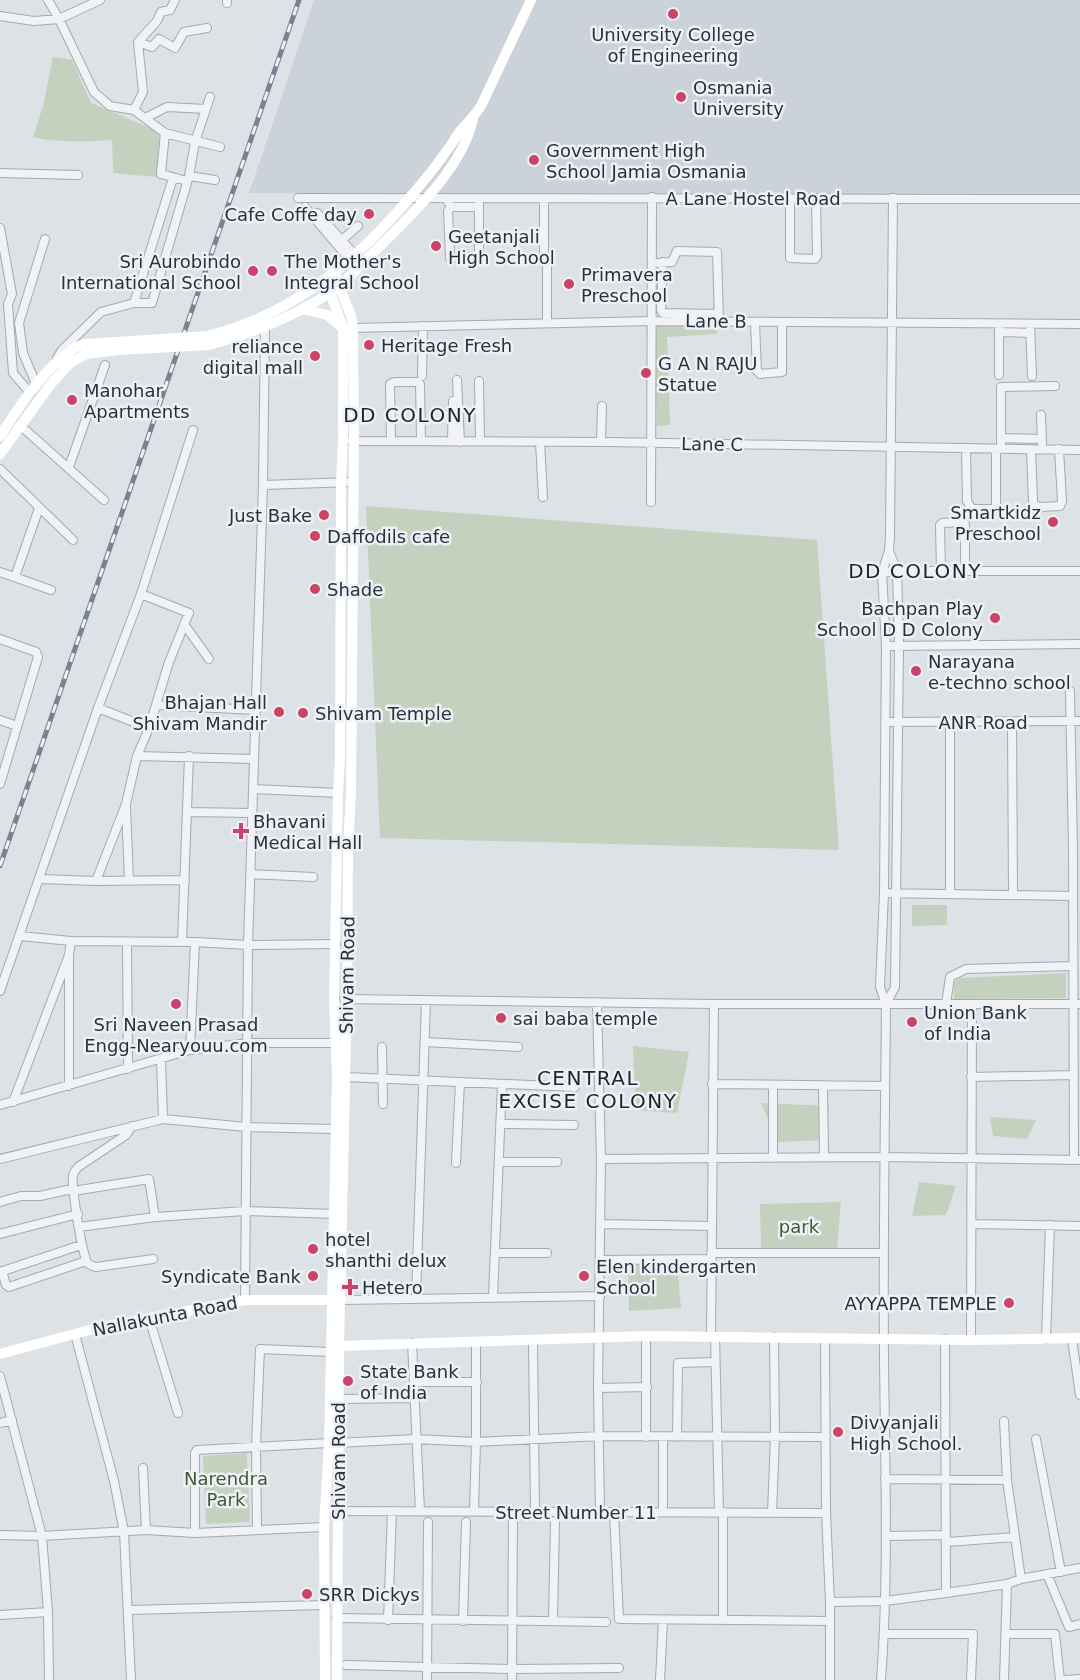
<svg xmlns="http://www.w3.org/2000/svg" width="1080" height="1680" viewBox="0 0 1080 1680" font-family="'DejaVu Sans',sans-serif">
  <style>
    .built { fill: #ccd2d9 }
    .green { fill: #c5d1bf }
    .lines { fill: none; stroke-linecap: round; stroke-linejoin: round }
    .street-casing { stroke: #a3aab1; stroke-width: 10 }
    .street { stroke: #f0f2f5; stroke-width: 8 }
    .secondary { stroke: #fff; stroke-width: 10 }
    .rail-casing { stroke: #778390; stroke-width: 5 }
    .rail { stroke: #edf1f5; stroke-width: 3; stroke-dasharray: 9; stroke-linecap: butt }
    .secondary-bridge { stroke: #fff; stroke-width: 10 }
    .poi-dot { fill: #cb4366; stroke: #edf1f5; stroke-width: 2 }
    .labels { text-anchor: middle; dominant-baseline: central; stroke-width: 5; stroke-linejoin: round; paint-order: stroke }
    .poi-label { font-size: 18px; fill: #27323d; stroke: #edf1f5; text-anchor: start }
    .street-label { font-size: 18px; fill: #27323d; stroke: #edf1f5 }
    .park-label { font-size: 18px; fill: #3f5935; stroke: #edf1f5 }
    .neighbourhood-label { font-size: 20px; letter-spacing: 1.5px; fill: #1a232e; stroke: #edf1f5 }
  </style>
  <rect width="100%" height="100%" fill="#dde2e7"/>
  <path class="built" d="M314 0H1080V197L249 193Z"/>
  <path class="green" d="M53 57 72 60 91 103 160 132 156 177 113 173 112 140C86 142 59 143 33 137L43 106Z
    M654 326H718L717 334 667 337 670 425 657 426Z
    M366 506 817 540 839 850 380 838Z
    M912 905H947V925L912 926Z
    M1066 973V998L954 999V982L961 978Z
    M633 1046 689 1052 677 1113 636 1110Z
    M761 1103 829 1106 826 1140 778 1142Z
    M990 1117 1036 1120 1027 1139 993 1136Z
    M919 1182 956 1186 946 1215 912 1216Z
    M841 1202 837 1249H761L760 1204Z
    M677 1263 681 1308 629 1311 628 1264Z
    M247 1453 250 1522 206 1524 203 1456Z"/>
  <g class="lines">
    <defs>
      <path id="street" d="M48 0 59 19 94 92 110 106 134 110 165 133 220 147
        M227 0V3
        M0 16 34 21 59 19 100 0
        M138 42 152 47 159 39 175 48 184 32 207 28
        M134 110 143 92 138 42 157 21 161 12 170 10 175 0
        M145 118 167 107 206 109
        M165 133 161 174 187 181
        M0 173 78 175
        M189 176 215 180
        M298 198 1080 199
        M446 198 451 207 448 211 450 258 479 256V198
        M544 198V251
        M790 198V258L815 259 817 256 816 198
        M305 207 350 260
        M451 207H479
        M317 213 355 255
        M0 228 12 294 8 304 13 373 30 393
        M342 240 358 226
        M663 262 661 310 663 313 719 314
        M652 263 672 262 677 251 717 252 719 322
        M134 303 173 178
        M755 322 757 371 760 374 782 372V322
        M547 323V261
        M999 324V375
        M1030 324 1032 376
        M353 328 652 321 1080 324
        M999 332 1030 333
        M57 358 62 350 101 312 134 303H152L189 176 195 142 210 97
        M422 376 423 326
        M457 380 460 442
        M479 381 480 441
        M36 384 23 353 19 323 45 239
        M1041 415 1042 443
        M21 426 104 500
        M1001 438 1041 439
        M343 439 354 441 608 442 1080 450
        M391 441 390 384 395 382H418L420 384 421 441
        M452 441 453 401
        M540 442 543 497
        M601 442 602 406
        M966 448 967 501 972 509H994L996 506V449
        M1001 449V387L1055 386
        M1031 449 1033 501 1034 505 1041 507 1060 506 1062 501 1059 449
        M69 467 105 365
        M0 469 73 540
        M263 485 353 482
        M651 502 652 197
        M941 571 940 525 942 523 962 522 965 524V571
        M0 572 51 590
        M882 573 897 571H1080
        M15 577 39 508
        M184 624 209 659
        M0 639 36 652 38 657 0 784
        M886 646 1080 644
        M1070 691 1073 849 1074 1159
        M156 705 256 710
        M98 708 149 728
        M0 720 17 726
        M885 722 1080 721
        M950 722V893
        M1012 722 1013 895
        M137 756 254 759
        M253 789 338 793
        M126 807 129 880
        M188 812 252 813
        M251 874 313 877
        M40 879 96 881 185 880
        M96 881 126 804 137 756 149 728 169 662 189 613 141 594
        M884 893 1073 896
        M20 936 71 941 195 942 248 945 336 944
        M182 942 189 756
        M127 943 128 1069
        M0 991 98 708 141 594 193 430
        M344 999 714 1004H1080
        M597 1002 601 1159 598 1388 600 1512
        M886 1004 895 987 899 646 897 571 889 551
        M946 1004 950 977 966 969 1072 966
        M425 1042 518 1047
        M382 1047 383 1104
        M190 1050 195 942
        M161 1059 163 1119
        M345 1077 575 1087
        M971 1077 1074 1075
        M712 1084 885 1086
        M773 1085V1158
        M823 1085 824 1157
        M69 1086V955L71 941
        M13 1102 69 955
        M0 1105 190 1050 248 1043H335
        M501 1124 574 1125
        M132 1126 126 1135 78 1167C76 1169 74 1172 73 1175 71 1183 82 1258 88 1263 90 1266 93 1266 96 1267L153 1259
        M0 1159 163 1119 246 1127 335 1129
        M601 1159 884 1157 1080 1160
        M499 1162H557
        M456 1163 460 1082
        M0 1202 21 1196H40L67 1190 73 1191 149 1179 155 1217
        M600 1224 712 1226
        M971 1224 1080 1226
        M79 1227 155 1217 245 1211 334 1214
        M0 1234 78 1214
        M495 1253H547
        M711 1253H883
        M600 1260 711 1259
        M2 1271 6 1285 9 1287 86 1261
        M0 1272 81 1245
        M493 1297 502 1084
        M416 1298 426 1000
        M245 1300 248 945 263 485 265 327
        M341 1300 600 1296
        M149 1318 178 1413
        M75 1334 114 1481 124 1532 131 1680
        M646 1336V1437
        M711 1336 714 1004
        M715 1336 719 1512
        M825 1338 826 1513 830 1602V1680
        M945 1339 946 1593
        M1046 1339 1050 1225
        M1072 1339 1080 1395
        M971 1340 972 1004
        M533 1341 535 1511
        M412 1343 420 1511
        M0 1376 42 1536 48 1612 49 1680
        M414 1382H477
        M598 1388 647 1387
        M339 1399 414 1398
        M1004 1421 1007 1480 1021 1579
        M0 1423 12 1420
        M677 1437 678 1363 715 1362
        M1036 1439 1061 1572
        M338 1443 415 1439 476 1442 600 1436 826 1437
        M143 1468 146 1530
        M885 1479 1007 1480
        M325 1511 826 1513
        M474 1511 476 1442V1342
        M614 1512 619 1619 830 1621
        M663 1512V1437
        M772 1513 775 1437 774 1337
        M257 1529 256 1445 260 1349 330 1352
        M195 1533V1453L197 1450 329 1443
        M0 1535 42 1536 146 1530 195 1533 324 1527
        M886 1536 946 1535
        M947 1542 1015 1537
        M1047 1574 1069 1627 1080 1624
        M830 1602 885 1601 946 1593 1007 1584 1021 1579 1080 1568
        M128 1610 325 1605
        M0 1615 48 1612
        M337 1618 606 1622
        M723 1619V1512
        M388 1620 392 1511
        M463 1621 466 1522
        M553 1621 555 1521
        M885 1634H973L971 1680
        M1007 1634H1055L1060 1680
        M346 1665 513 1669 619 1668
        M427 1680 428 1522
        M512 1680 513 1511
        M660 1680 663 1620
        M881 1680C889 1573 885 1465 884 1358 883 1240 885 1122 886 1004L880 987 884 893 886 646 882 573 889 551 890 537 893 198
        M1004 1680 1007 1584
        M1065 1680 1080 1679"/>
    </defs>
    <use href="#street" class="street-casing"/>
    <use href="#street" class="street"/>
    <path class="secondary" d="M335 274 351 316 353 328 354 441 351 792 348 848 347 999 339 1346 337 1680
      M302 309 327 315 343 328
      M207 336C292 315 356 262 411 196 424 181 437 165 448 149 453 143 456 136 461 130 468 122 475 115 481 106L531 0
      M209 345C252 334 292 317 330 293 346 282 359 266 373 253 409 217 462 170 473 119
      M0 436C19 407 38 377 64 356
      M0 454 51 384 69 364
      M339 1346 646 1336 971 1340 1080 1338
      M0 1354 97 1328 245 1300H332
      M325 1680 324 1527 329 1443 337 1077 334 999 338 793 340 759 341 482 343 439V328L326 281"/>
    <defs>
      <path id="rail" d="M0 866 299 0"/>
    </defs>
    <use href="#rail" class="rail-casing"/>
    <use href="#rail" class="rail"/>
    <path class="secondary-bridge" d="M64 356 76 347 85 344 207 336
      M69 364 86 354 118 350 209 345"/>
  </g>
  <g class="poi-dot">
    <circle cx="673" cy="14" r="6"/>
    <circle cx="681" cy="97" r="6"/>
    <circle cx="534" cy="160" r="6"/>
    <circle cx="369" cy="214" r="6"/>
    <circle cx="436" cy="246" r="6"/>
    <circle cx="253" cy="271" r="6"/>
    <circle cx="272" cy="271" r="6"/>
    <circle cx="569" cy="284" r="6"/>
    <circle cx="369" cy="345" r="6"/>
    <circle cx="315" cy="356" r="6"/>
    <circle cx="646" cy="373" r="6"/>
    <circle cx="72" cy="400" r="6"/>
    <circle cx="324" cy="515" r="6"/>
    <circle cx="1053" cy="522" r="6"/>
    <circle cx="315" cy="536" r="6"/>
    <circle cx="315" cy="589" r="6"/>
    <circle cx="995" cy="618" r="6"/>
    <circle cx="916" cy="671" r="6"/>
    <circle cx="279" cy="712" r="6"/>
    <circle cx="303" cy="713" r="6"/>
    <path d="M238 822h6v6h6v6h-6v6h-6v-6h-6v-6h6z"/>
    <circle cx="176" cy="1004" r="6"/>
    <circle cx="501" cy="1018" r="6"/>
    <circle cx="912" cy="1022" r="6"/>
    <circle cx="313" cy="1249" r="6"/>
    <circle cx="313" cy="1276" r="6"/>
    <circle cx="584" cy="1276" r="6"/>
    <path d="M347 1278h6v6h6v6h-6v6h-6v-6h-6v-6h6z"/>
    <circle cx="1009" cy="1303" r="6"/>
    <circle cx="348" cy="1381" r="6"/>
    <circle cx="838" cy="1432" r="6"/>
    <circle cx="307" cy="1594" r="6"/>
  </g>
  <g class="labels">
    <g class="poi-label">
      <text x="673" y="34" text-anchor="middle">University College<tspan x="673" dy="21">of Engineering</tspan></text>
      <text x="693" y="87">Osmania<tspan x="693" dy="21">University</tspan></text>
      <text x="546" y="150">Government High<tspan x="546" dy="21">School Jamia Osmania</tspan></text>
      <text x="357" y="214" text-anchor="end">Cafe Coffe day</text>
      <text x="448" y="236">Geetanjali<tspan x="448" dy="21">High School</tspan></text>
      <text x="241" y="261" text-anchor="end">Sri Aurobindo<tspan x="241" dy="21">International School</tspan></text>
      <text x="284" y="261">The Mother's<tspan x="284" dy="21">Integral School</tspan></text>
      <text x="581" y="274">Primavera<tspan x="581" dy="21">Preschool</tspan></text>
      <text x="381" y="345">Heritage Fresh</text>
      <text x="303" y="346" text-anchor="end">reliance<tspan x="303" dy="21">digital mall</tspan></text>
      <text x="658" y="363">G A N RAJU<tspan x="658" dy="21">Statue</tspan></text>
      <text x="84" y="390">Manohar<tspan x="84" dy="21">Apartments</tspan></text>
      <text x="1041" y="512" text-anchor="end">Smartkidz<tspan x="1041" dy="21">Preschool</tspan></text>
      <text x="312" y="515" text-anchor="end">Just Bake</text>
      <text x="327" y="536">Daffodils cafe</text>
      <text x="327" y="589">Shade</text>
      <text x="983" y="608" text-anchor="end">Bachpan Play<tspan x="983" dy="21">School D D Colony</tspan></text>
      <text x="928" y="661">Narayana<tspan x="928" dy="21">e-techno school</tspan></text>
      <text x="267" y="702" text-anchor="end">Bhajan Hall<tspan x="267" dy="21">Shivam Mandir</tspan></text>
      <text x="315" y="713">Shivam Temple</text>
      <text x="253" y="821">Bhavani<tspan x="253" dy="21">Medical Hall</tspan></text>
      <text x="924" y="1012">Union Bank<tspan x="924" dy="21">of India</tspan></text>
      <text x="513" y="1018">sai baba temple</text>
      <text x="176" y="1024" text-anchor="middle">Sri Naveen Prasad<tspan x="176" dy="21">Engg-Nearyouu.com</tspan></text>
      <text x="325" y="1239">hotel<tspan x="325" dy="21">shanthi delux</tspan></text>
      <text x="596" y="1266">Elen kindergarten<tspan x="596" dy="21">School</tspan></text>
      <text x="301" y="1276" text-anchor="end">Syndicate Bank</text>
      <text x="362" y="1287">Hetero</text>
      <text x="997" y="1303" text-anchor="end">AYYAPPA TEMPLE</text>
      <text x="360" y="1371">State Bank<tspan x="360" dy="21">of India</tspan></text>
      <text x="850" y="1422">Divyanjali<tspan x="850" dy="21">High School.</tspan></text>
      <text x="319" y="1594">SRR Dickys</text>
    </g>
    <g class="street-label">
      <text x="753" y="198">A Lane Hostel Road</text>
      <text transform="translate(716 321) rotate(1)">Lane B</text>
      <text transform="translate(712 444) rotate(1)">Lane C</text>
      <text x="983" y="722">ANR Road</text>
      <text transform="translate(347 975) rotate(-89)">Shivam Road</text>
      <text transform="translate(165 1316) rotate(-11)">Nallakunta Road</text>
      <text transform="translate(338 1461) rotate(-90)">Shivam Road</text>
      <text x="576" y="1512">Street Number 11</text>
    </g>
    <g class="park-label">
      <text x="799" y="1226">park</text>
      <text x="226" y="1478">Narendra<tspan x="226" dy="21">Park</tspan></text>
    </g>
    <g class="neighbourhood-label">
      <text x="410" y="415">DD COLONY</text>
      <text x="915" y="571">DD COLONY</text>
      <text x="588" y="1078">CENTRAL<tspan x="588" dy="23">EXCISE COLONY</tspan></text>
    </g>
  </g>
</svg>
